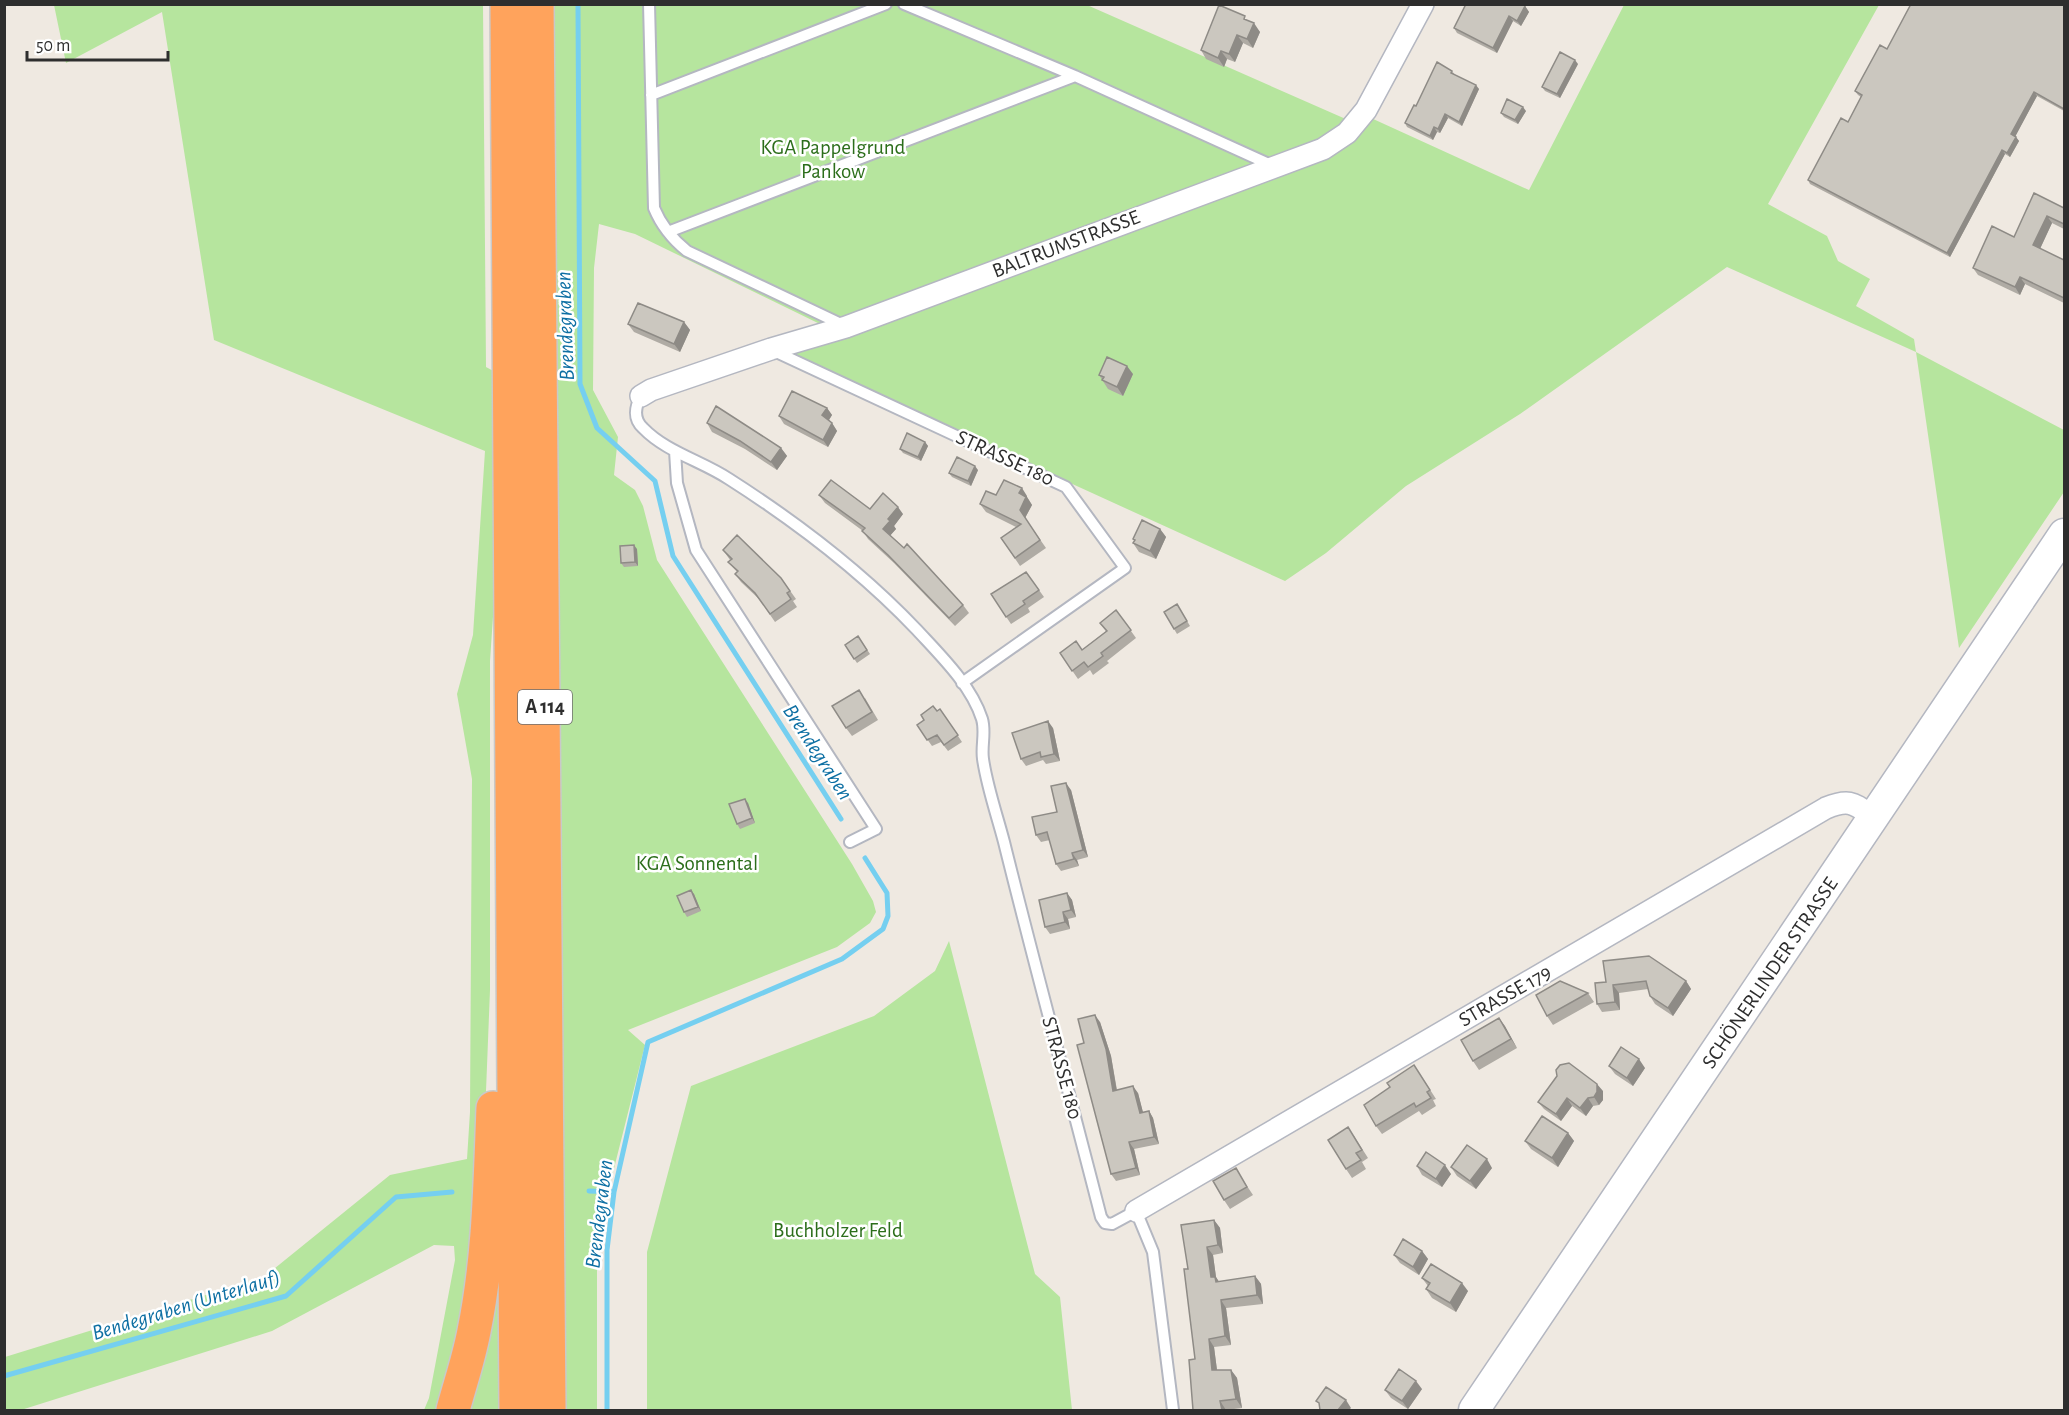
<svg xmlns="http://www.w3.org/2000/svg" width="2069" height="1415" viewBox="0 0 2069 1415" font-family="'Alegreya Sans',sans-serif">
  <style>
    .green { fill: #b6e59e }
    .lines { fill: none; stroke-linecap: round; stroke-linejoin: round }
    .stream { stroke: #75cff0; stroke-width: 5 }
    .lane-casing { stroke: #b4b7c1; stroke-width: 14 }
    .street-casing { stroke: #b4b7c1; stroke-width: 24 }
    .secondary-casing { stroke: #b4b7c1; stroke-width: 33 }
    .highway-casing { stroke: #c9c9c9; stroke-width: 36 }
    .lane { stroke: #fff; stroke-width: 10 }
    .street { stroke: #fff; stroke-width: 21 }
    .secondary { stroke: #fff; stroke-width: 30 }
    .highway { stroke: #ffa35c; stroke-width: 33 }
    .wall { fill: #afaba4 }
    .shaded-wall { fill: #8e8b86 }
    .building { fill: #cbc7bf; stroke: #8e8b86; stroke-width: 1.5 }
    .labels { text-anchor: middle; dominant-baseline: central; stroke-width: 5; stroke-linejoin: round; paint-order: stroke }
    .shield { fill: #fff; stroke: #6d6d6d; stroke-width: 1.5 }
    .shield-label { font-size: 20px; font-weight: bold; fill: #2e2e2e }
    .park-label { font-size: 21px; fill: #2c6e1b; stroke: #fff }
    .street-label { font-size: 21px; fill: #2e2e2e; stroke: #fff }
    .water-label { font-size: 22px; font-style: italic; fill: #0d6fa3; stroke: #fff }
  </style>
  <rect width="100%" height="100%" fill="#efe9e1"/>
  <path class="green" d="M54 5H483L486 367 497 373 495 587 490 661V990L484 1142 470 1286 442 1410H424L429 1398 455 1260 454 1246 434 1245 272 1331 21 1410H5V1357L264 1277 390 1175 467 1159 470 1112 472 779 457 694 473 635 485 451 214 340 162 12 66 63Z
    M552 5H1087L1348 120 1335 135 824 326 635 234 599 224 594 268 593 390 618 437 614 475 635 490 643 506 657 560 852 864 873 901 876 912 870 923 837 947 628 1030 645 1045 597 1236V1410H564Z
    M1624 5H1879L1768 204 1827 236 1838 261 1870 279 1856 306 1914 339 1916 352 2064 430V492L1959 648 1916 352 1727 267 1520 414 1406 486 1326 553 1285 581 785 353 1067 251 1371 118 1529 190Z
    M949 941 1035 1274 1060 1297 1072 1410H647V1252L691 1086 874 1016 935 971Z
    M504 1219V1410H468Z"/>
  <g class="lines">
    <path class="stream" d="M578 4 580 384 597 428 655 481 673 556 841 819
      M589 1191 614 1192
      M4 1376 286 1296 396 1197 452 1192
      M607 1410V1250L614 1192 648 1042 842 959 883 929 888 916 887 893 865 858"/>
    <defs>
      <path id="lane" d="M649 4 654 208C661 225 672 239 687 251L843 325
        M904 4 1075 76 1273 166
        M651 95 886 4
        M668 232 1075 76
        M774 351 1066 487 1125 568 962 683
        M641 396C635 407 633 419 643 428 666 452 702 461 729 479 798 523 861 571 917 630 941 656 971 685 982 719 986 732 981 746 983 759 987 787 997 815 1004 842 1035 967 1069 1092 1101 1217L1105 1223 1112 1224 1136 1211 1153 1252 1173 1410
        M675 451 677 483 696 550 876 829 850 842"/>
      <path id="street" d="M641 396 651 390 771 349 846 327 1323 149 1347 133 1366 110 1423 4
        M1136 1211 1826 808C1851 798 1854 804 1875 818"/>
      <path id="secondary" d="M1474 1410 2064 534"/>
      <path id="highway" d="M507 4 516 1410
        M537 4 549 1410
        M453 1410C460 1384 469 1358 474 1331 489 1258 490 1182 493 1108"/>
    </defs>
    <use href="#lane" class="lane-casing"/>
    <use href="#street" class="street-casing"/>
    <use href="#secondary" class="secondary-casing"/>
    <use href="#highway" class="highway-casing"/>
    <use href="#lane" class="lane"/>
    <use href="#street" class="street"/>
    <use href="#secondary" class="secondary"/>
    <use href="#highway" class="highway"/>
  </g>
  <path class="wall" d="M2064 4V111L2037 96 2015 136 2019 141 2010 157 2005 154 1950 257 1810 184 1808 180 1848 122 1861 97 1858 95 1855 91Z
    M1525 6 1529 12 1521 26 1513 21 1497 53 1457 33 1454 28Z
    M1248 21 1260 32 1253 48 1243 43 1235 62 1227 59 1224 67 1206 59 1201 50Z
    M1578 64 1560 98 1545 91 1542 87Z
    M1452 71 1455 75 1479 89 1462 126 1448 118 1440 133 1437 132 1433 140 1407 127 1405 123 1416 106Z
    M1526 111 1518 124 1504 117 1501 113Z
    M2034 193 2064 208V229L2052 223 2040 249 2064 260V303L2025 284 2020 295 1978 275 1973 268 2014 237Z
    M684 322 690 330 680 352 634 332 628 324Z
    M1133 374 1123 396 1108 389 1099 375Z
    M827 408 832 415 829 420 832 423 837 431 828 447 784 424 779 416Z
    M707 423 781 448 787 456 777 470 745 449 712 432Z
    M925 442 928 446 921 461 903 453 900 449Z
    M978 470 971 486 952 477 949 473Z
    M819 495 870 509 903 514 894 526 896 529 890 535 963 605 969 613 955 626 894 563 868 539 863 531 825 503Z
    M996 495 1027 496V497L1032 505 1025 518 1046 548 1020 566 1001 538 1016 527 986 512 980 504Z
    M1160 529 1166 537 1156 559 1139 552 1133 543 1135 541 1133 539Z
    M637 549 638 566 624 567 621 563Z
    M723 550 781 578 796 599 793 601 797 607 775 622 760 600 741 582 735 574 737 572 728 562 730 560Z
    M1026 572 1044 597 1028 608 1030 612 1011 624 991 594Z
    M1177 604 1190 626 1177 634 1164 612Z
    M1116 610 1136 638 1107 661 1109 663 1093 675 1090 670 1078 679 1060 653 1082 650 1106 631 1100 623Z
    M858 636 870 654 857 663 845 645Z
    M865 698 878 720 852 736 846 728Z
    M940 709 962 742 948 751 941 742 932 746 917 725Z
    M1053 728 1060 761 1046 764 1043 760 1026 766 1021 759Z
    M1071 790 1088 857 1077 860 1079 866 1061 871 1056 864 1050 840 1041 842 1036 835 1057 812Z
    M748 803 755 823 740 829 737 824Z
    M1067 893 1072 900 1076 917 1068 919 1070 929 1050 934 1045 927Z
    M694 894 701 911 687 917 684 912Z
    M1686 981 1691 989 1673 1016 1655 1004 1650 996 1648 989 1619 993 1620 1010 1602 1012 1597 1004 1606 982Z
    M1588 993 1594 1002 1553 1025 1547 1016Z
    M1499 1018 1517 1048 1479 1070 1473 1061Z
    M1100 1022 1111 1056 1117 1090 1138 1093 1143 1113 1149 1111 1153 1118 1159 1144 1134 1149 1140 1175 1116 1181 1111 1174 1084 1043Z
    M1609 1066 1645 1068 1633 1086 1615 1074Z
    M1420 1074 1436 1099 1433 1100 1436 1106 1422 1115 1419 1111 1382 1134 1376 1126Z
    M1603 1091V1100L1599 1105 1593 1106 1586 1116 1572 1106 1561 1121 1544 1109 1538 1102Z
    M1568 1133 1574 1141 1558 1167 1531 1149 1525 1141Z
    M1354 1136 1368 1158 1362 1162 1366 1169 1352 1178 1346 1169Z
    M1417 1166 1451 1174 1442 1187 1422 1175Z
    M1451 1167 1492 1168 1476 1189 1457 1176Z
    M1241 1177 1253 1195 1230 1209 1224 1200Z
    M1214 1220 1220 1228 1223 1253 1213 1255 1216 1277 1219 1282 1255 1276 1261 1284 1263 1304 1226 1308 1231 1345 1214 1347 1217 1370H1231L1237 1378 1242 1408 1226 1410H1193L1195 1359 1188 1269Z
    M1422 1251 1428 1259 1419 1275 1400 1263 1394 1255Z
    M1422 1278 1468 1291 1456 1312 1432 1298 1426 1289 1428 1286Z
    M1422 1389 1408 1409 1391 1398 1385 1390Z"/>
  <path class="shaded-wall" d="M1525 6 1529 12 1521 26 1517 21Z
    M1509 16 1513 21 1497 53 1493 48Z
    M1254 23 1260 32 1253 48 1247 39Z
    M1237 35 1243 43 1235 62 1229 54Z
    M1221 51 1227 59 1224 67 1218 58Z
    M1575 60 1578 64 1560 98 1557 94Z
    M1476 85 1479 89 1462 126 1459 122Z
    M2034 92 2037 96 2014 139 2011 134Z
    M1523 107 1526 111 1518 124 1515 120Z
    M1445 114 1448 118 1440 133 1438 129Z
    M1434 127 1437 132 1433 140 1430 136Z
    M2016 137 2019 141 2010 157 2007 153Z
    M2002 150 2005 154 1950 257 1947 253Z
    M2047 216 2052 223 2038 253 2033 245Z
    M2020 277 2025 284 2020 295 2015 287Z
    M684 322 690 330 680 352 674 344Z
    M1127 366 1133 374 1123 396 1117 387Z
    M827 408 832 415 827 423 822 415Z
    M832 423 837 431 828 447 823 440Z
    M925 442 928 446 921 461 918 457Z
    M781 448 787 456 777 470 771 462Z
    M975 466 978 470 971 486 968 481Z
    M1022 488 1027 496V497L1032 505 1025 518 1020 510 1019 493Z
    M898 507 903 514 894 526 896 529 889 537 883 529 888 519Z
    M1160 529 1166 537 1156 559 1150 551Z
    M634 545 637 549 638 566 635 562Z
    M1048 721 1053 728 1060 761 1054 754Z
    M1066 783 1071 790 1088 857 1083 850Z
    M745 799 748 803 755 823 752 818Z
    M1072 853 1077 860 1079 866 1074 859Z
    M691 890 694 894 701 911 698 907Z
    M1067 893 1072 900 1076 917 1071 910Z
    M1063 912 1068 919 1070 929 1065 922Z
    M1686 981 1691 989 1673 1016 1668 1008Z
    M1613 985 1619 993 1620 1010 1615 1002Z
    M1095 1015 1100 1022 1111 1056 1118 1098 1113 1091Z
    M1499 1018 1505 1026 1517 1048 1511 1039Z
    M1639 1059 1645 1068 1633 1086 1627 1078Z
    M1597 1084 1603 1091V1100L1599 1105 1594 1097Z
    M1133 1086 1138 1093 1145 1120 1140 1113Z
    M1567 1098 1572 1106 1561 1121 1556 1114Z
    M1588 1098 1593 1106 1586 1116 1580 1108Z
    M1149 1111 1153 1118 1159 1144 1154 1137Z
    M1568 1133 1574 1141 1558 1167 1552 1158Z
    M1129 1142 1134 1149 1140 1175 1136 1168Z
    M1487 1159 1492 1168 1476 1189 1470 1181Z
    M1445 1165 1451 1174 1442 1187 1436 1179Z
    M1214 1220 1220 1228 1223 1253 1218 1245Z
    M1207 1247 1213 1255 1216 1277 1221 1285 1216 1282 1211 1277Z
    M1422 1251 1428 1259 1419 1275 1413 1267Z
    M1255 1276 1261 1284 1263 1304 1257 1295Z
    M1462 1283 1468 1291 1456 1312 1450 1303Z
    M1221 1300 1226 1308 1231 1345 1225 1336Z
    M1209 1339 1214 1347 1218 1378 1212 1370Z
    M1231 1370 1237 1378 1242 1408 1236 1399Z
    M1416 1381 1422 1389 1408 1409 1402 1401Z
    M1346 1400 1351 1408 1349 1410H1338Z
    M1220 1401 1226 1410H1222Z"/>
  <path class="building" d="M1466 4H1522L1525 6 1517 21 1509 16 1493 48 1454 28Z
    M1911 4H2064V109L2034 92 2011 134 2016 137 2007 153 2002 150 1947 253 1808 180 1841 118 1848 122 1862 95 1855 91 1880 45 1887 49Z
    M1219 5 1245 16 1244 19 1254 23 1247 39 1237 35 1229 54 1221 51 1218 58 1201 50Z
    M1560 52 1575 60 1557 94 1542 87Z
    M1437 62 1452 71 1451 73 1476 85 1459 122 1445 114 1438 129 1434 127 1430 136 1405 123 1414 105 1416 106Z
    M1507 99 1523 107 1515 120 1501 113Z
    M2034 193 2064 208V224L2047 216 2033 245 2064 260V298L2020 277 2015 287 1973 268 1992 226 2014 237Z
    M638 303 684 322 674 344 628 324Z
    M1107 357 1127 366 1117 387 1102 380 1104 377 1099 375Z
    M792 391 827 408 822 415 832 423 823 440 779 416Z
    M716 406 781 448 771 462 740 441 707 423Z
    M907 433 925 442 918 457 900 449Z
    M957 457 975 466 968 481 949 473Z
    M831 480 870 509 883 493 898 507 888 519 890 521 883 529 904 548 907 544 963 605 949 618 888 555 862 531 865 528 819 495Z
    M1004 480 1022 488 1019 493 1026 497 1020 510 1040 540 1015 558 1001 538 1021 524 980 504 986 491 996 495Z
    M1142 520 1160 529 1150 551 1133 543 1135 540 1133 539Z
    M737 535 781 578 790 591 787 593 791 599 770 614 755 593 735 574 738 571 728 562 732 559 723 550Z
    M634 545 635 562 621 563 620 546Z
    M1026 572 1039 590 1023 601 1025 604 1006 617 991 594Z
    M1177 604 1187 621 1174 629 1164 612Z
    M1116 610 1131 630 1101 653 1103 656 1088 667 1084 662 1072 671 1060 653 1076 641 1082 650 1107 631 1100 623Z
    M858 636 867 650 854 659 845 645Z
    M859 690 872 712 846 728 832 706Z
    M933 706 937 711 940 709 958 735 944 745 937 735 927 740 917 725 924 720 921 715Z
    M1048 721 1054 754 1041 757 1040 752 1021 759 1012 733Z
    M1066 783 1083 850 1072 853 1074 859 1056 864 1047 832 1036 835 1032 817 1057 812 1051 786Z
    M745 799 752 818 737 824 729 804Z
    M691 890 698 907 684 912 677 896Z
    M1067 893 1071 910 1063 912 1065 922 1045 927 1039 900Z
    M1649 956 1686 981 1668 1008 1650 996 1646 981 1613 985 1615 1002 1597 1004 1595 983 1606 982 1603 961Z
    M1560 981 1588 993 1547 1016 1536 995Z
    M1095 1015 1106 1049 1113 1091 1133 1086 1140 1113 1149 1111 1154 1137 1129 1142 1136 1168 1111 1174 1077 1045 1084 1043 1078 1019Z
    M1499 1018 1511 1039 1473 1061 1461 1040Z
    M1621 1047 1639 1059 1627 1078 1609 1066Z
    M1569 1063 1597 1084V1092L1594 1097 1588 1098 1580 1108 1567 1098 1556 1114 1538 1102 1557 1076 1556 1070 1560 1065Z
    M1414 1065 1430 1090 1427 1092 1431 1098 1416 1107 1414 1103 1376 1126 1364 1105 1390 1087 1387 1083Z
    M1542 1116 1568 1133 1552 1158 1525 1141Z
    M1348 1127 1362 1150 1356 1153 1361 1160 1346 1169 1328 1140Z
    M1467 1145 1487 1159 1470 1181 1451 1167Z
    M1426 1152 1445 1165 1436 1179 1417 1166Z
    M1236 1168 1247 1187 1224 1200 1213 1181Z
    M1214 1220 1218 1245 1207 1247 1211 1277H1215L1216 1282 1255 1276 1257 1295 1221 1300 1225 1336 1209 1339 1212 1370H1231L1236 1399 1220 1401 1222 1410H1193L1189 1360 1195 1359 1184 1269H1188L1181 1225Z
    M1403 1239 1422 1251 1413 1267 1394 1255Z
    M1431 1264 1462 1283 1450 1303 1426 1289 1430 1283 1422 1278Z
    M1399 1369 1416 1381 1402 1401 1385 1390Z
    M1326 1387 1346 1400 1338 1410H1320L1319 1403 1316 1401Z"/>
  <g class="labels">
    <rect class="shield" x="518" y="690" width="54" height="34" rx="4.5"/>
    <g class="shield-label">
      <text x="545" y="707">A 114</text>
    </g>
    <g class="park-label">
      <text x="833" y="147">KGA Pappelgrund<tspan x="833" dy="24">Pankow</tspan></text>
      <text x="697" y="863">KGA Sonnental</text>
      <text x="838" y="1230">Buchholzer Feld</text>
    </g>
    <g class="street-label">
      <text transform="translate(1066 244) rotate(-21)">BALTRUMSTRASSE</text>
      <text transform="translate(1005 458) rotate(25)">STRASSE 180</text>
      <text transform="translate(1770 973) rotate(-56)">SCHÖNERLINDER STRASSE</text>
      <text transform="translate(1505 996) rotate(-30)">STRASSE 179</text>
      <text transform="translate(1062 1068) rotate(75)">STRASSE 180</text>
    </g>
    <g class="water-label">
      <text transform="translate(565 326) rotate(-92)">Brendegraben</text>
      <text transform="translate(818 752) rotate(57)">Brendegraben</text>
      <text transform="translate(599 1214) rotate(-83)">Brendegraben</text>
      <text transform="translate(186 1305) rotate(-17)">Bendegraben (Unterlauf)</text>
    </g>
  </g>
  <rect width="2069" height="1415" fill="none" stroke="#2e2e2e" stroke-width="12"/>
  <path d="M27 51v9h141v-9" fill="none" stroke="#2e2e2e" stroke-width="3"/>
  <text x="36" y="51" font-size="18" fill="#2e2e2e" stroke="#ffffff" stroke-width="4.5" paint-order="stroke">50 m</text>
</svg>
